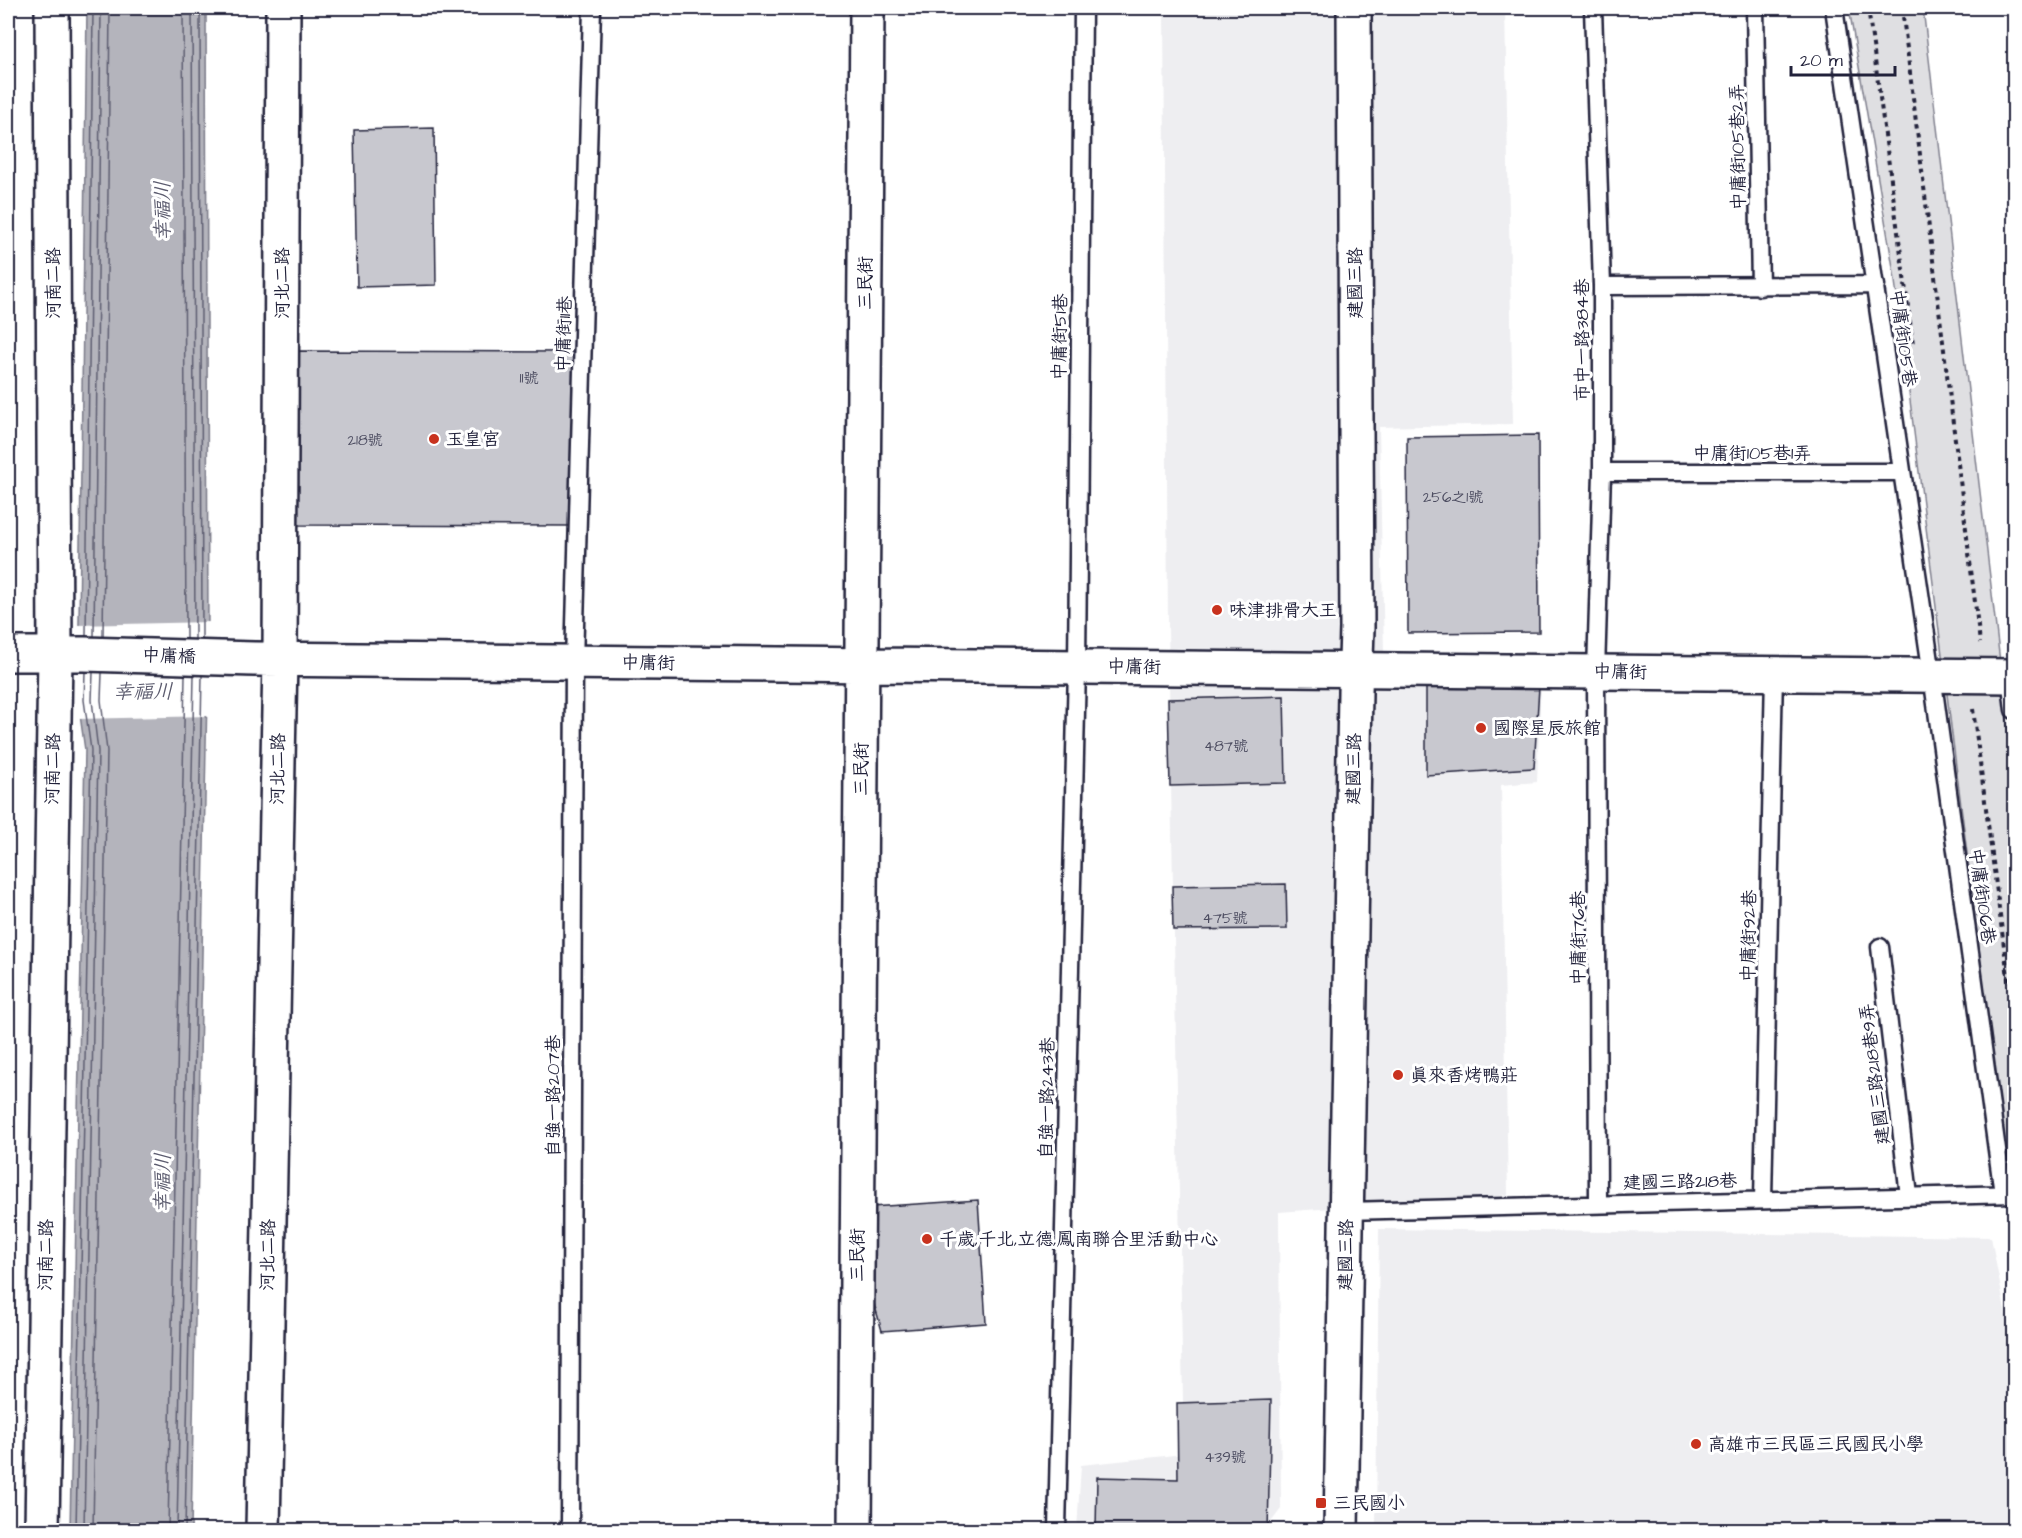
<svg xmlns="http://www.w3.org/2000/svg" width="2022" height="1538" viewBox="0 0 2022 1538" font-family="'Architects Daughter','LXGW WenKai TC',sans-serif">
  <style>
    .built { fill: #eeeef1 }
    .green { fill: #dfdfe2; stroke: #80808e; stroke-width: 1.5 }
    .water { fill: #b4b4bc; stroke: #7a7a88; stroke-width: 1.5 }
    .pier { fill: #fff }
    .lines { fill: none; stroke-linecap: round; stroke-linejoin: round }
    .shore { stroke: #5c5c6f; stroke-width: 1.5 }
    .building { fill: #c8c8cf; stroke: #22223b; stroke-width: 1.5 }
    .lane-casing { stroke: #22223b; stroke-width: 21 }
    .street-casing { stroke: #22223b; stroke-width: 38 }
    .secondary-casing { stroke: #22223b; stroke-width: 38 }
    .path { stroke: #22223b; stroke-width: 4; stroke-dasharray: 4.5 4.5; stroke-linecap: butt }
    .lane { stroke: #fff; stroke-width: 16 }
    .street { stroke: #fff; stroke-width: 33 }
    .secondary { stroke: #fff; stroke-width: 33 }
    .poi-dot { fill: #c8321e; stroke: #fff; stroke-width: 2 }
    .labels { text-anchor: middle; dominant-baseline: central; stroke-width: 6; stroke-linejoin: round; paint-order: stroke }
    .number-label { font-size: 15px; fill: #4c4c60 }
    .street-label { font-size: 18px; fill: #22223b; stroke: #fff }
    .poi-label { font-size: 18px; fill: #22223b; stroke: #fff; text-anchor: start }
    .water-label { font-size: 20px; font-style: italic; fill: #5c5c6f; stroke: #fff }
  </style>
  <rect width="100%" height="100%" fill="#fff"/>
  <filter id="ink" filterUnits="userSpaceOnUse"><feTurbulence type="fractalNoise" baseFrequency=".0167" numOctaves="2"/><feDisplacementMap in="SourceGraphic" scale="12" xChannelSelector="R" yChannelSelector="G"/><feConvolveMatrix kernelMatrix="1 2 1 2 8 2 1 2 1" color-interpolation-filters="sRGB"/></filter>
  <g filter="url(#ink)">
    <path class="built" d="M1164 8H1505L1513 424 1379 427 1384 653 1542 658 1537 782 1501 785 1508 1195 1279 1212 1281 1509 1265 1530H1077L1081 1465 1184 1454 1168 627Z
      M1379 1229 1991 1237 2014 1358V1530H1376Z
      M955 1522 1015 1530H633Z"/>
    <path class="green" d="M1849 8H1923L2014 781V1186L2009 1187 1894 273Z"/>
    <path class="water" d="M87 8H206L208 641 191 1530H70L85 750 78 701Z"/>
    <path class="pier" d="M211 622 210 716 77 719 75 701 77 625Z"/>
    <g class="lines">
      <path class="shore" d="M183 8 186 639
        M192 8 195 639
        M200 8 202 639
        M86 636 93 8
        M94 636 101 8
        M103 637 110 8
        M76 1530 91 750 84 700 85 672
        M84 1530 98 751 92 700 93 672
        M93 1530 107 751 101 700 102 673
        M168 1530 185 675
        M177 1530 194 675
        M185 1530 202 675"/>
    </g>
    <path class="building" d="M434 128 436 285 357 287 354 130Z
      M297 351 573 352 571 526 296 525Z
      M1538 435 1539 632 1408 633 1407 437Z
      M1539 687 1534 768 1426 775V688Z
      M1284 696 1286 783 1170 786 1168 699Z
      M1286 884 1287 929 1173 930 1172 886Z
      M978 1200 986 1323 882 1331 866 1275 875 1271 871 1207Z
      M1271 1400 1268 1530H1096L1097 1477 1178 1479 1177 1403Z"/>
    <g class="lines">
      <defs>
        <path id="lane" d="M1593 8 1602 286V472L1596 672 1598 1204
          M1755 8 1760 287
          M1834 8 1932 675 2003 1194
          M1602 286 1876 285
          M1602 472H1902
          M2010 676 2014 710
          M1880 947 1909 1196
          M1763 1200 1774 673
          M1346 1211 2014 1194
          M570 1530 574 662 592 8
          M1057 1530 1077 667 1083 8"/>
        <path id="street" d="M8 654H84L254 659 2014 676
          M42 1530 55 654 52 8
          M263 1530 280 659 283 8
          M855 1530 867 8"/>
        <path id="secondary" d="M1341 1530 1355 692 1357 628 1354 8"/>
      </defs>
      <use href="#lane" class="lane-casing"/>
      <use href="#street" class="street-casing"/>
      <use href="#secondary" class="secondary-casing"/>
      <path class="path" d="M1868 8 1913 344
        M1902 8 1980 643
        M1973 709 2014 1023"/>
      <use href="#lane" class="lane"/>
      <use href="#street" class="street"/>
      <use href="#secondary" class="secondary"/>
    </g>
  </g>
  <g class="poi-dot">
    <circle cx="434" cy="439" r="6"/>
    <circle cx="1217" cy="610" r="6"/>
    <circle cx="1481" cy="728" r="6"/>
    <circle cx="1398" cy="1075" r="6"/>
    <circle cx="927" cy="1239" r="6"/>
    <circle cx="1696" cy="1444" r="6"/>
    <rect x="1315" y="1497" width="12" height="12" rx="3"/>
  </g>
  <g class="labels">
    <g class="number-label">
      <text x="529" y="378">11號</text>
      <text x="365" y="440">218號</text>
      <text x="1453" y="497">256之1號</text>
      <text x="1226" y="746">487號</text>
      <text x="1225" y="918">475號</text>
      <text x="1225" y="1457">439號</text>
    </g>
    <g class="street-label">
      <text transform="translate(1738 147) rotate(-91)">中庸街105巷2弄</text>
      <text transform="translate(53 283) rotate(-90)">河南二路</text>
      <text transform="translate(282 283) rotate(-90)">河北二路</text>
      <text transform="translate(865 283) rotate(-90)">三民街</text>
      <text transform="translate(1355 283) rotate(-90)">建國三路</text>
      <text transform="translate(564 334) rotate(-88)">中庸街11巷</text>
      <text transform="translate(1060 337) rotate(-89)">中庸街51巷</text>
      <text transform="translate(1903 338) rotate(82)">中庸街105巷</text>
      <text transform="translate(1582 340) rotate(-90)">市中一路384巷</text>
      <text x="1752" y="453">中庸街105巷1弄</text>
      <text transform="translate(169 656) rotate(2)">中庸橋</text>
      <text transform="translate(648 663) rotate(1)">中庸街</text>
      <text transform="translate(1134 667) rotate(1)">中庸街</text>
      <text transform="translate(1620 672) rotate(1)">中庸街</text>
      <text transform="translate(53 769) rotate(-89)">河南二路</text>
      <text transform="translate(278 769) rotate(-89)">河北二路</text>
      <text transform="translate(861 769) rotate(-90)">三民街</text>
      <text transform="translate(1354 769) rotate(-89)">建國三路</text>
      <text transform="translate(1982 896) rotate(82)">中庸街106巷</text>
      <text transform="translate(1749 936) rotate(-89)">中庸街92巷</text>
      <text transform="translate(1578 938) rotate(-90)">中庸街76巷</text>
      <text transform="translate(1875 1074) rotate(-97)">建國三路218巷9弄</text>
      <text transform="translate(553 1096) rotate(-90)">自強一路207巷</text>
      <text transform="translate(1047 1098) rotate(-89)">自強一路243巷</text>
      <text transform="translate(1680 1182) rotate(-1)">建國三路218巷</text>
      <text transform="translate(46 1255) rotate(-89)">河南二路</text>
      <text transform="translate(268 1255) rotate(-89)">河北二路</text>
      <text transform="translate(857 1255) rotate(-90)">三民街</text>
      <text transform="translate(1346 1255) rotate(-89)">建國三路</text>
    </g>
    <g class="poi-label">
      <text x="446" y="439">玉皇宮</text>
      <text x="1229" y="610">味津排骨大王</text>
      <text x="1493" y="728">國際星辰旅館</text>
      <text x="1410" y="1075">真來香烤鴨莊</text>
      <text x="939" y="1239">千歲,千北,立德,鳳南聯合里活動中心</text>
      <text x="1708" y="1444">高雄市三民區三民國民小學</text>
      <text x="1333" y="1503">三民國小</text>
    </g>
    <g class="water-label">
      <text transform="translate(163 211) rotate(-90)">幸福川</text>
      <text x="143" y="692">幸福川</text>
      <text transform="translate(163 1183) rotate(-89)">幸福川</text>
    </g>
  </g>
  <rect width="2022" height="1538" fill="none" stroke="#fff" stroke-width="30"/>
  <rect x="15" y="15" width="1992" height="1508" fill="none" stroke="#22223b" stroke-width="2" filter="url(#ink)"/>
  <path d="M1791 66v9h104v-9" fill="none" stroke="#22223b" stroke-width="3"/>
  <text x="1800" y="66" font-size="18" fill="#22223b" stroke="#ffffff" stroke-width="4.5" paint-order="stroke">20 m</text>
</svg>
